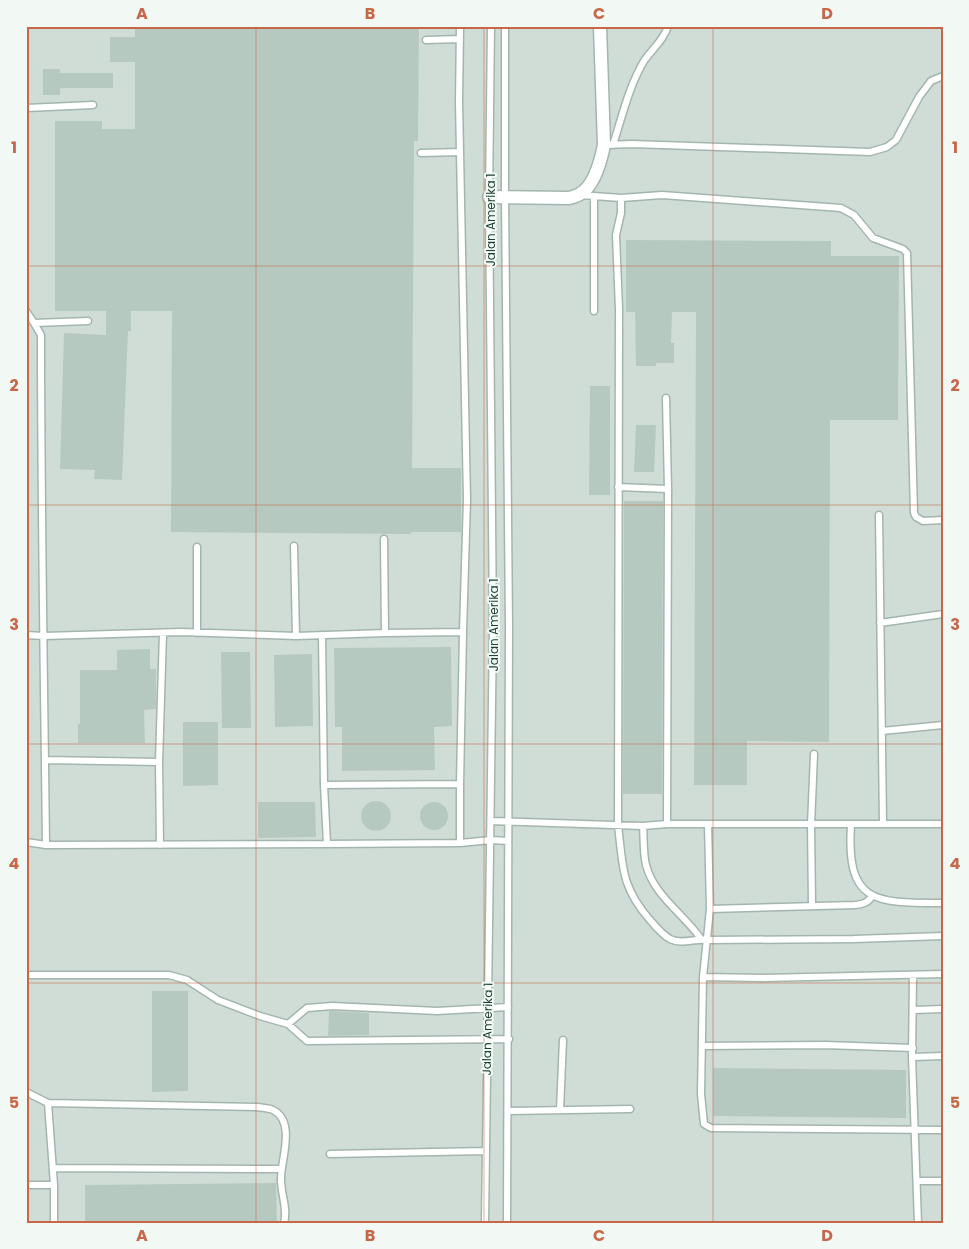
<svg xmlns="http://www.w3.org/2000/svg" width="969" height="1249" viewBox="0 0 969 1249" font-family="Poppins,sans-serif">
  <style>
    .built { fill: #cfddd6 }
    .building { fill: #b6c9c0 }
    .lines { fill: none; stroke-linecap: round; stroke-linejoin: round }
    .service-casing { stroke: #a3b6ae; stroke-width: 9 }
    .minor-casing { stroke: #a3b6ae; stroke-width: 15 }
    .service { stroke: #fff; stroke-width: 6 }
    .minor { stroke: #fff; stroke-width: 12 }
    .grid { fill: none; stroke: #c76747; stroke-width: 1; stroke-opacity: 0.55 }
    .labels { text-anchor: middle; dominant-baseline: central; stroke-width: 4; stroke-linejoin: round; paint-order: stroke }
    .street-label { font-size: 12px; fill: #1f4036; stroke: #f2f9f5 }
    .neatline { fill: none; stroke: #c76747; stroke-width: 2 }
    .grid-label { font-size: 16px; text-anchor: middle; font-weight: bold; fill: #c76747 }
  </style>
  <rect width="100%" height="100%" fill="#e1ede7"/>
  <path class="built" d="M26 26H943V1223H26Z"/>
  <path class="building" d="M135 26H419L418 141H414L412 468H461V532H411V534L171 532 172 311H131V331H128L122 480 94 479 95 470 60 469 64 333 106 335V311H55V121H102V129H135V62H110V37H135Z
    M43 69H60V73H113V88H60V95H43Z
    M626 240 831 241V256H899L898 420H830L829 742 747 741V785H694L696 312H672L671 343H674V363H656V366H636L635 312H626Z
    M590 386H610V495H589Z
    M636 425H656L654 472H634Z
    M624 501H663L662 794H623Z
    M451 647 452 726 434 727 435 770 342 771V727H335L334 648Z
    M150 649V669H156V709L144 710 145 743H78V724H80V670H117V650Z
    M221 652H250L251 728H222Z
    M312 654 313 726 275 727 274 655Z
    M183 722H218V785L183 786Z
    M361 816a15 15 0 1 1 30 0a15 15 0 1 1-30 0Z
    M420 816a14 14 0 1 1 28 0a14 14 0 1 1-28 0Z
    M258 802H315L316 837 258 838Z
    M152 991H188V1091L152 1092Z
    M329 1011 369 1013V1035L328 1036Z
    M713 1068 906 1070V1118L713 1116Z
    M276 1183 277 1223H85V1185Z"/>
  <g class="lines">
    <defs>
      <path id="service" d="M505 26V197L509 626 507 1223
        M426 40 460 39
        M26 108 93 105
        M604 145 632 144 870 152 887 147 896 140 919 97 931 81 943 76
        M613 145C622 117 629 86 644 61 652 49 664 40 668 26
        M421 153 460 152
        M580 195 621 198
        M594 196V311
        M26 311 34 323
        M666 398 668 489 667 824
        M618 487 668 489
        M879 515 883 824
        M943 520 923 521 916 517 914 513 907 253 903 249 873 238 854 215 841 208 662 195 621 198V213L616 235 619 309 618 825C623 867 621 887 650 920 655 926 663 935 670 939 682 945 695 938 708 940L854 939 943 936
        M384 539 385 633
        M294 546 296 636
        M197 547V633
        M880 623 943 614
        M26 635 44 636 181 632 296 636 385 633 463 632 467 499 459 102 460 26
        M882 731 943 725
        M45 760 159 762
        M460 784 463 632
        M324 785 460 784V843L327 844
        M491 821 643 826 667 824H943
        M708 825 710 909 703 977 701 1094 704 1124 711 1128 943 1130
        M851 825C846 904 875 903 943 903
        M643 826C644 839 643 853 646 865 654 896 684 914 701 939
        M26 842 46 845 327 844 324 785 322 635
        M460 843 491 840 508 841
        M46 845C44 675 41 505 41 335L34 323 88 321
        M160 845 159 762 163 633
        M812 905 811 825 814 754
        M710 909 855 905C863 904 868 903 872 896
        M26 975H169L187 980 218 1000 260 1016 288 1024 307 1041 509 1039
        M913 975 912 1057 918 1223
        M703 977 763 978 943 974
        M913 1010 943 1009
        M288 1024 307 1008 332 1006 437 1011 508 1007
        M702 1046 825 1045 913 1048
        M912 1057 943 1056
        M26 1092 48 1103 54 1185V1223
        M48 1103 257 1107C262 1108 269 1108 273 1110 297 1122 280 1162 281 1180 281 1195 288 1208 284 1223
        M560 1110 563 1040
        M509 1111 630 1109
        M330 1154 486 1151
        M53 1168 281 1169
        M917 1181H943
        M26 1185H54
        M485 1223 493 628 489 197 491 26"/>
      <path id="minor" d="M489 197 569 198C572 197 577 196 580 194 594 186 601 160 604 145L600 26"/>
    </defs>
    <use href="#service" class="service-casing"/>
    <use href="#minor" class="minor-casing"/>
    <use href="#service" class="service"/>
    <use href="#minor" class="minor"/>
  </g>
  <path class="grid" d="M256 26V1223M484 26V1223M713 26V1223M26 266H943M26 505H943M26 744H943M26 983H943"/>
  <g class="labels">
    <g class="street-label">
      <text transform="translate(490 220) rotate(-90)">Jalan Amerika 1</text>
      <text transform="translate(493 625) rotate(-90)">Jalan Amerika 1</text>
      <text transform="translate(487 1029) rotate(-89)">Jalan Amerika 1</text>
    </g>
  </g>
  <rect width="969" height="1249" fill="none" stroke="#f2f9f5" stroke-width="55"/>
  <rect x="28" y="28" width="914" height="1194" class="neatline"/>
  <g class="grid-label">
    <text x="142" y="19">A</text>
    <text x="370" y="19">B</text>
    <text x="599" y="19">C</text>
    <text x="827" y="19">D</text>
    <text x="14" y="153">1</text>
    <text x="955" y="153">1</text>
    <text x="14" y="391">2</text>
    <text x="955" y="391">2</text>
    <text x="14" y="630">3</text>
    <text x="955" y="630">3</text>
    <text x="14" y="869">4</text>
    <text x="955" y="869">4</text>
    <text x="14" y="1108">5</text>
    <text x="955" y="1108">5</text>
    <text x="142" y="1241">A</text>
    <text x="370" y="1241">B</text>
    <text x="599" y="1241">C</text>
    <text x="827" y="1241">D</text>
  </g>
</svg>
